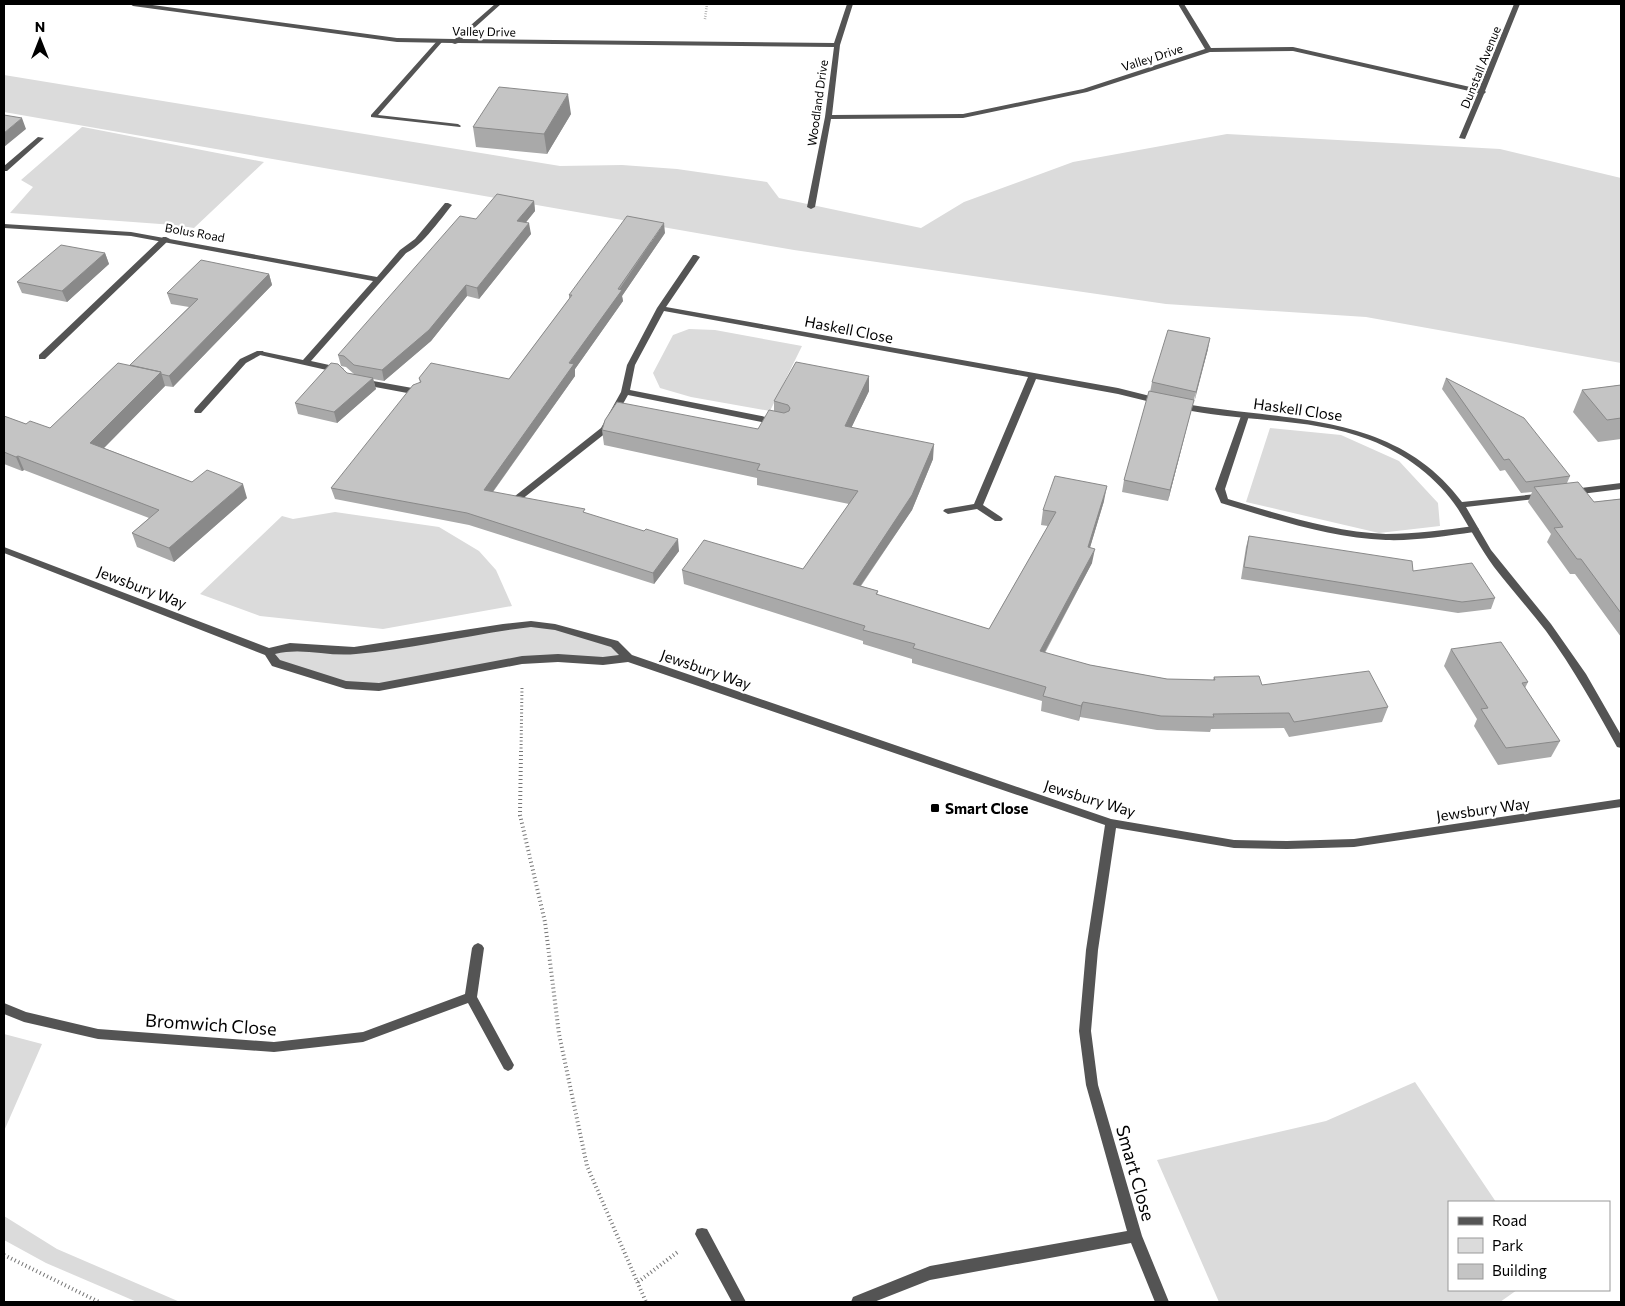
<svg xmlns="http://www.w3.org/2000/svg" width="1625" height="1306" viewBox="0 0 1625 1306" font-family="Commissioner,sans-serif">
  <style>
    .green { fill: #dbdbdb }
    .lines { fill: none; stroke-linecap: round; stroke-linejoin: round }
    .path-far2 { stroke: #767676; stroke-width: 2.5; stroke-dasharray: 0.5 2; stroke-linecap: butt }
    .path-far1 { stroke: #767676; stroke-width: 3; stroke-dasharray: 1 2.5; stroke-linecap: butt }
    .path { stroke: #767676; stroke-width: 4; stroke-dasharray: 1 3; stroke-linecap: butt }
    .service { fill: #545454; fill-rule: evenodd }
    .minor { fill: #545454; fill-rule: evenodd }
    .wall { fill: #a9a9a9 }
    .shaded-wall { fill: #898989 }
    .building { fill: #c4c4c4; stroke: #898989 }
    .poi-dot { fill: #000; stroke: #fff; stroke-width: 2 }
    .labels { text-anchor: middle; dominant-baseline: central; stroke-width: 4.5; stroke-linejoin: round; paint-order: stroke }
    .far-street-label { font-size: 12px; fill: #000; stroke: #fff }
    .street-label { font-size: 15px; fill: #000; stroke: #fff }
    .poi-label { font-size: 15px; font-weight: bold; fill: #000; stroke: #fff; text-anchor: start }
    .near-street-label { font-size: 18px; fill: #000; stroke: #fff }
  </style>
  <rect width="100%" height="100%" fill="#fff"/>
  <path class="green" d="M4 75 560 166 622 165 677 169 767 182 779 198 921 228 964 202 1073 162 1227 134 1500 149 1621 178V363L1366 317 1166 304 794 250 4 112Z
    M82 127H83L264 162 194 228 174 225 10 213 33 187 21 180Z
    M689 329 715 330 802 346 770 411 691 397 660 388 653 373 673 335Z
    M1270 428 1341 435 1399 461 1438 503 1440 526 1379 533 1246 502Z
    M335 512 439 527 479 551 496 570 512 606 383 629 260 616 200 594 282 516 293 519Z
    M531 624 555 627 614 644 628 658 522 660 379 687 346 685 274 660 269 652 354 651Z
    M4 1034 42 1044 4 1131Z
    M1415 1082 1496 1202H1449V1290H1517L1500 1302H1219L1157 1160 1326 1121Z
    M4 1216 57 1249 180 1302H137L46 1263 4 1240Z"/>
  <g class="lines">
    <path class="path-far2" d="M705 19 707 4"/>
    <path class="path-far1" d="M521 752 522 686"/>
    <path class="path" d="M521 751 520 815 545 922 559 1034 587 1166 646 1302
      M4 1255 99 1302
      M638 1282 679 1251"/>
    <path class="service" d="M437 41 442 42 378 115 458 124 461 126 460 127 371 117V115Z
      M38 137 44 138 7 171H4V166Z
      M445 203H448L452 205C442 217 416 255 400 254V250L415 239Z
      M163 237H166L170 239 45 359H39V355Z
      M257 351H263L264 353 246 363 201 413H195L194 411 195 409 240 359Z
      M362 379 418 389 422 392 418 395 359 384 358 382Z
      M1245 413 1249 416 1225 489 1228 499C1279 514 1332 532 1386 534 1415 534 1445 530 1474 526L1479 529 1474 532C1445 536 1415 541 1386 540 1330 538 1274 519 1221 503L1215 489 1241 416Z"/>
    <path class="minor" d="M130 4H145L397 38 455 39 495 4H501L462 39 834 43 847 4H853L840 45 832 115 963 114 1083 89 1205 49 1178 4H1184L1211 48 1293 47 1479 89 1514 4H1520L1485 91 1486 92 1484 94 1465 139 1459 138 1478 93 1293 51 1210 52 1087 92 963 118 831 119 815 207 811 209 807 207 825 117 834 47 458 43 455 44 452 43 397 42 133 6Z
      M4 224 131 232 377 277 400 250H406L407 252 311 361 343 368 344 370 340 373 260 355 256 353 260 351 303 360 373 281 131 236 4 228Z
      M693 255H696L700 257 666 307 1118 388 1162 399 1163 401 1159 404 1118 394 1036 379 983 505 1001 517 1003 519 1001 521H995L977 509 948 514 943 511 945 509 974 504 1028 377 664 311 635 365 630 390 776 419 780 422 779 424 776 425 628 395 607 432 521 500H515L513 498 515 496 601 428 621 392 627 365 657 308Z
      M1180 403C1281 422 1393 409 1462 502L1546 493 1548 495 1543 498 1466 507 1491 550 1551 624 1586 674 1621 735V748L1617 747C1595 707 1573 668 1546 631 1529 609 1511 589 1494 567 1480 548 1470 528 1458 509 1438 478 1404 453 1370 440 1308 416 1241 423 1177 408L1176 406Z
      M1621 483V489L1573 495 1568 492 1573 489Z
      M4 547 269 648 290 643 354 647 503 624 531 621 555 624 618 641 632 655 1111 819 1234 840 1287 841 1354 839 1621 799V807L1354 847 1287 849 1234 848 1116 828 1098 950 1091 1031 1098 1085 1142 1236 1169 1302H1155L1131 1243 930 1280 874 1302H851L853 1297 930 1266 1127 1231 1086 1085 1079 1031 1086 950 1105 825 628 662 603 665 558 662 522 664 379 691 346 689 272 666 265 655 4 553ZM531 627 555 630 611 647 619 655 603 657 558 654 522 656 379 683 346 681 280 660 275 654C303 647 328 657 356 654 415 649 472 634 531 627Z
      M478 943 482 945 484 948 477 997 514 1065 512 1069 508 1071 504 1069 468 1003 363 1042 274 1052 98 1039 24 1022 4 1014V1003L26 1012 98 1029 274 1042 363 1032 465 994 472 948 474 945Z
      M702 1228 707 1229 746 1302H732L695 1234 697 1229Z"/>
  </g>
  <path class="wall" d="M571 114 547 154 476 147 473 127Z
    M534 201 535 211 526 222 531 234 479 299 467 296 431 341 384 381 373 379 376 389 337 423 298 414 295 403 347 373 354 374 346 367 341 366 338 355 476 219Z
    M665 233 622 296 623 301 575 369V376L493 492 585 513 679 551 654 584 469 525 335 499 331 488 420 383 419 378 509 379 569 299V295Z
    M105 253 109 264 67 302 22 293 17 282Z
    M269 274 272 285 173 387 165 386 104 448 192 482 247 498 174 562 137 547 132 533 149 518 24 470 22 471 4 464V416L26 424 50 428 130 365 189 307 171 304 167 293Z
    M1208 349 1193 403 1168 501 1122 492 1124 480 1150 392 1152 382Z
    M869 376V391L851 428 933 459 912 510 861 586 878 591 877 595 989 629 1048 526 1041 525 1043 510 1104 501 1090 547 1092 563 1045 653 1090 665 1167 679 1213 680 1214 677 1388 707 1382 722 1289 737 1284 728 1211 729 1210 732 1157 730 1080 717 1079 721 1041 711 1042 701 912 663V659L863 644V641L684 584 682 570 803 569 849 504 757 485V478L604 445 602 430 758 429 774 411V401Z
    M1446 378 1570 476 1567 483 1594 502 1621 499V637L1575 574H1570L1547 542 1551 534 1528 502 1532 492 1521 493 1505 470 1500 471 1442 389Z
    M1621 385V439L1598 442 1573 412 1582 390Z
    M1249 536 1413 571 1495 598 1491 609 1458 613 1241 579 1246 547Z
    M1451 649 1528 682 1525 688 1560 741 1551 757 1498 765 1474 726 1477 719 1444 666Z"/>
  <path class="shaded-wall" d="M568 94 571 114 547 154 544 134Z
    M22 118 26 129 4 147V133Z
    M534 201 535 211 519 231 517 221Z
    M529 223 531 234 479 299 477 288Z
    M664 223 665 233 622 296 623 301 575 369V376L486 501 484 490Z
    M105 253 109 264 67 302 62 291Z
    M269 274 272 285 173 387 169 376Z
    M466 285 467 296 431 341 384 381 382 370Z
    M1210 338 1208 349 1194 403 1196 392Z
    M161 372 165 386 95 457 90 443Z
    M869 376V391L845 441V426Z
    M373 378 376 389 337 423 334 412Z
    M1194 400 1191 411 1168 501 1170 490Z
    M934 444 933 459 912 510 852 598 853 584Z
    M18 456 24 470 22 471 16 457Z
    M243 484 247 498 174 562 169 548Z
    M1107 486 1104 501 1086 561 1088 547Z
    M678 539 679 551 654 584 653 573Z
    M1095 549 1092 563 1037 666 1040 651Z
    M1083 702 1080 717 1079 721 1081 706Z"/>
  <path class="building" d="M499 87 568 94 544 134 473 127Z
    M4 115 22 118 4 133Z
    M497 194 534 201 517 221 529 223 477 288 466 285 429 330 382 370 354 365 344 356 338 355 460 216 476 219Z
    M627 216 664 223 618 289 622 290 569 363 574 364 484 490 585 509 583 512 644 531 646 529 678 539 653 573 467 513 331 488 413 385 421 382 419 378 431 363 509 379 572 295H569Z
    M61 245 105 253 62 291 17 282Z
    M201 260 269 274 169 376 161 374V372L130 365 198 299 167 293Z
    M1168 330 1210 338 1196 392 1152 382Z
    M796 362 869 376 845 426 934 444 912 495 853 584 878 591 876 594 989 629 1056 512 1043 510 1055 476 1107 486 1088 547 1095 549 1040 651 1090 665 1167 679 1215 680 1214 677 1259 676 1262 685 1369 671 1388 707 1294 722 1289 713 1213 714 1214 717 1161 716 1083 702 1081 706 1043 696 1046 687 913 648 915 644 863 630 865 626 682 570 704 540 803 569 858 491 757 470 760 464 602 430 605 420 617 402 758 429 769 410 784 413 789 411 790 408 788 405 774 401Z
    M118 363 161 372 90 443 192 482 207 470 243 484 169 548 132 533 159 510 18 456 16 457 4 452V416L26 424 30 421 50 428Z
    M331 363 338 364 347 373 373 378 334 412 295 403Z
    M1446 378 1524 418 1570 476 1526 482 1509 459 1504 460Z
    M1621 385V418L1607 420 1582 390Z
    M1149 391 1194 400 1170 490 1124 480Z
    M1578 482 1594 502 1621 499V613L1581 559H1577L1554 528 1563 527 1534 487Z
    M1249 536 1412 561 1413 571 1472 563 1495 598 1462 602 1244 567Z
    M1501 642 1528 682 1522 683 1560 741 1506 748 1481 709 1488 708 1451 649Z"/>
  <rect class="poi-dot" x="930" y="803" width="10" height="10" rx="2.5"/>
  <g class="labels">
    <g class="far-street-label">
      <text transform="translate(484 31) rotate(1)">Valley Drive</text>
      <text transform="translate(1152 57) rotate(-18)">Valley Drive</text>
      <text transform="translate(1480 67) rotate(-68)">Dunstall Avenue</text>
      <text transform="translate(817 103) rotate(-82)">Woodland Drive</text>
      <text transform="translate(195 232) rotate(10)">Bolus Road</text>
    </g>
    <g class="street-label">
      <text transform="translate(849 329) rotate(11)">Haskell Close</text>
      <text transform="translate(1298 409) rotate(8)">Haskell Close</text>
      <text transform="translate(142 587) rotate(21)">Jewsbury Way</text>
      <text transform="translate(706 669) rotate(19)">Jewsbury Way</text>
      <text transform="translate(1090 798) rotate(17)">Jewsbury Way</text>
      <text transform="translate(1483 809) rotate(-8)">Jewsbury Way</text>
    </g>
    <g class="poi-label">
      <text x="945" y="808">Smart Close</text>
    </g>
    <g class="near-street-label">
      <text transform="translate(211 1024) rotate(4)">Bromwich Close</text>
      <text transform="translate(1136 1173) rotate(74)">Smart Close</text>
    </g>
  </g>
  <rect width="1625" height="1306" fill="none" stroke="#000000" stroke-width="10"/>
  <rect x="1448" y="1201" width="162" height="90" fill="#ffffff" stroke="#999999"/>
  <rect x="1458" y="1217" width="25" height="8" fill="#545454" stroke="#999999"/>
  <text x="1492" y="1226" font-size="15" fill="#000000">Road</text>
  <rect x="1458" y="1238" width="25" height="15" fill="#dbdbdb" stroke="#999999"/>
  <text x="1492" y="1251" font-size="15" fill="#000000">Park</text>
  <rect x="1458" y="1264" width="25" height="15" fill="#c4c4c4" stroke="#999999"/>
  <text x="1492" y="1276" font-size="15" fill="#000000">Building</text>
  <g transform="translate(40 40)" stroke="#ffffff" stroke-width="4" paint-order="stroke">
  <path d="M0-4L9 19L0 12L-9 19Z" fill="#000000"/>
  <text y="-8" font-size="14" font-weight="bold" text-anchor="middle" fill="#000000">N</text>
  </g>
</svg>
